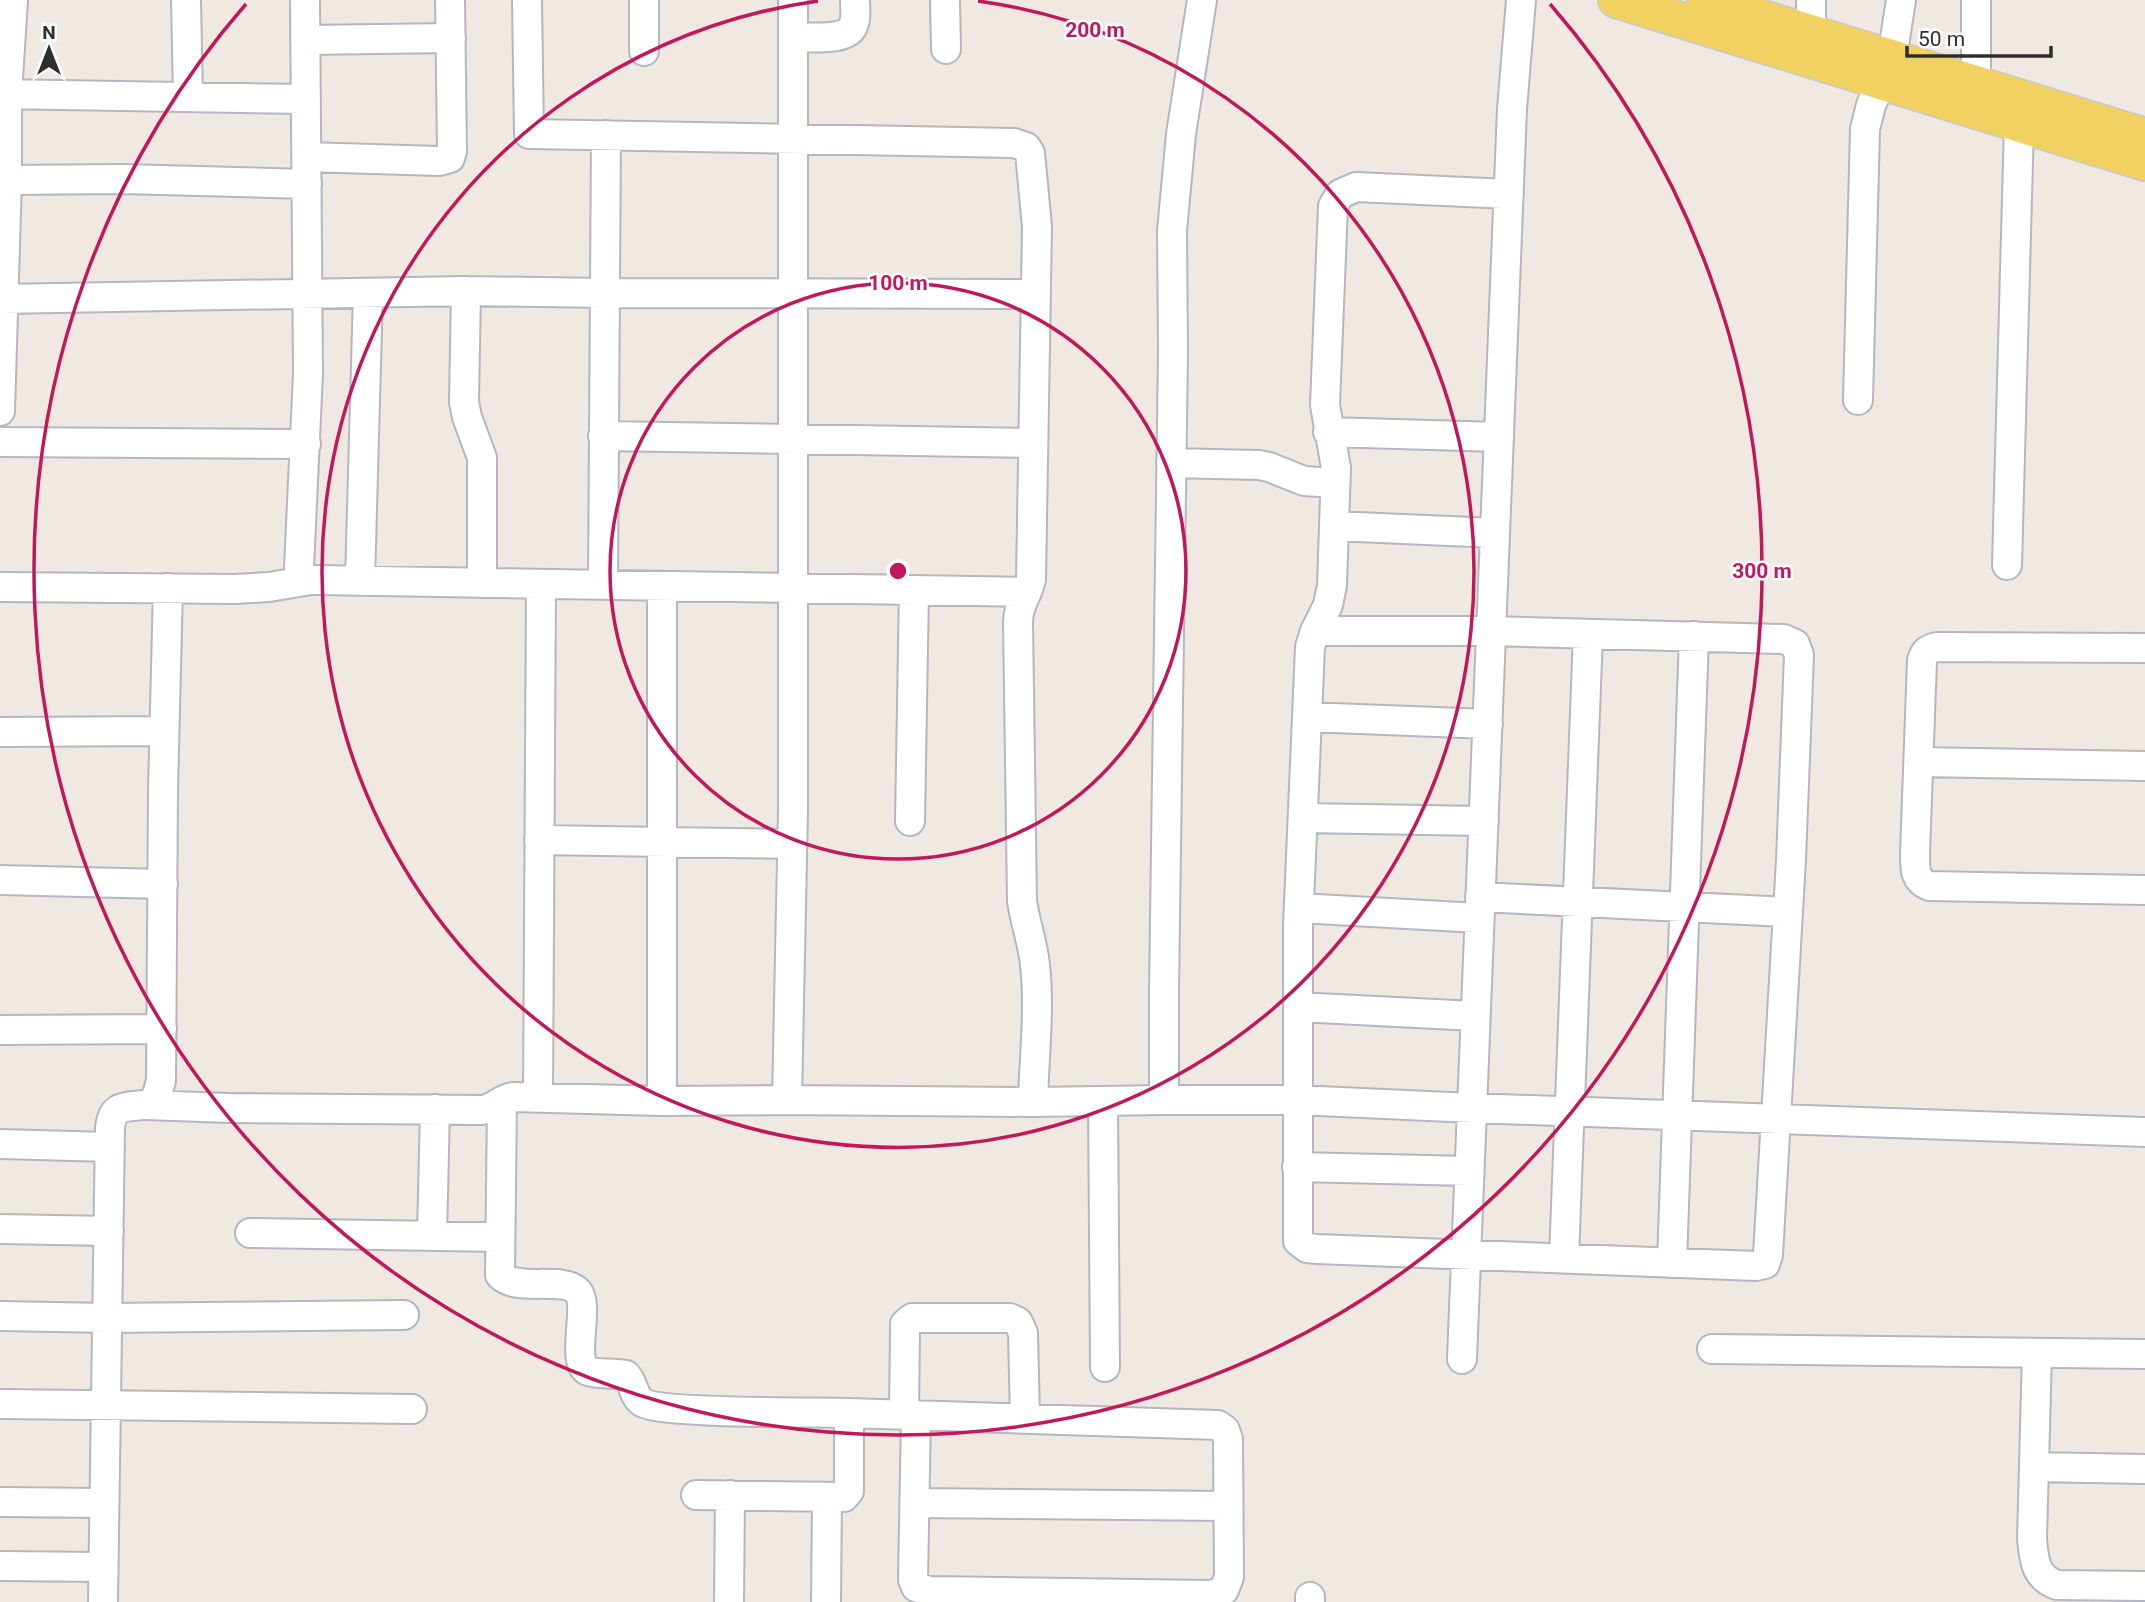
<svg xmlns="http://www.w3.org/2000/svg" width="2145" height="1602" viewBox="0 0 2145 1602" font-family="Roboto,sans-serif">
  <style>
    .lines { fill: none; stroke-linecap: round; stroke-linejoin: round }
    .minor-casing { stroke: #b4b7c1; stroke-width: 32 }
    .major-casing { stroke: #c9c9c9; stroke-width: 38 }
    .minor { stroke: #fff; stroke-width: 28 }
    .major { stroke: #f2d163; stroke-width: 35 }
    .ring { fill: none; stroke: #c2185b; stroke-width: 3.5 }
    .centre { fill: #c2185b; stroke: #fff; stroke-width: 3.5 }
    .ring-label { font-size: 21px; text-anchor: middle; font-weight: bold; fill: #c2185b; stroke: #fff; stroke-width: 5; stroke-linejoin: round; paint-order: stroke }
  </style>
  <rect width="100%" height="100%" fill="#efe9e1"/>
  <g class="lines">
    <defs>
      <path id="minor" d="M13 0 7 94V180L123 179 307 184
        M186 0 188 97
        M305 0 308 373 299 568C302 578 308 580 317 580L1027 592
        M527 0 529 134 1014 143 1026 147 1030 153 1037 227 1031 579C1028 596 1019 601 1018 621L1022 901C1025 923 1033 943 1035 965 1040 1009 1034 1058 1033 1102
        M793 0V810L787 1100 1033 1102 1164 1100V991L1173 351 1172 231 1181 134 1202 0
        M945 0 946 49
        M1811 32V0
        M793 37C808 37 844 41 852 28 857 20 855 8 855 0
        M305 40 451 38
        M644 51V0
        M1976 83V0
        M0 94 306 99
        M306 157 439 161 450 158 452 151 450 0
        M0 180H7L0 411
        M466 291 464 402 467 417 482 458V583
        M0 299 466 291 604 293 1035 294
        M1858 400 1865 129 1871 105 1892 58 1901 0
        M1328 432 1499 437
        M603 436 1033 443
        M0 442 306 444
        M1171 463 1259 465 1269 467 1304 481 1335 483
        M1334 526 1495 533
        M2007 565 2019 124
        M360 581 368 293
        M603 585 606 135
        M0 587 235 589 269 587 311 580
        M1315 631H1491L1784 639 1795 644 1799 655 1791 860 1768 1255 1765 1264 1756 1266 1317 1249 1307 1248 1298 1241V926L1310 647 1315 631 1328 605 1332 585 1336 468 1325 405 1333 206 1340 194 1356 187 1509 194
        M2145 648 1937 647C1928 649 1925 651 1922 660L1915 853C1915 868 1914 880 1929 886L2145 890
        M1307 717 1488 724
        M0 732 164 731
        M1919 762 2145 766
        M1303 818 1484 821
        M910 821 914 590
        M539 840 792 844
        M0 880 163 884
        M1480 897 1788 912
        M1299 908 1479 918
        M1298 1007 1475 1016
        M0 1030 162 1029
        M538 1097 541 584
        M1164 1100H1297L1472 1108 2145 1132
        M502 1101 500 1275C517 1293 564 1275 578 1292 590 1307 570 1362 588 1371 597 1375 615 1372 626 1375 634 1383 633 1396 642 1402 659 1414 817 1412 849 1413L1218 1425 1225 1430 1228 1439 1229 1577 1224 1590 1212 1595 929 1591 916 1587 913 1580 916 1415
        M662 1101V586
        M1103 1101 1105 1367
        M147 1105 228 1108 482 1110C495 1108 501 1099 513 1097L662 1101 787 1100
        M0 1144 110 1147
        M1297 1167 1469 1171
        M0 1229 109 1231
        M250 1233 500 1237
        M432 1236 435 1109
        M1564 1258 1588 634
        M1672 1263 1694 636
        M0 1316 108 1318 404 1315
        M1712 1349 2145 1354
        M2037 1353 2032 1539C2034 1560 2035 1577 2057 1585L2145 1586
        M1462 1359 1512 109 1521 0
        M0 1404 412 1409
        M904 1414 905 1329V1324L912 1318H1010L1018 1322 1023 1333 1025 1418
        M2034 1467 2145 1469
        M696 1495 844 1497 849 1491V1413
        M0 1502 104 1503
        M915 1503 1228 1506
        M0 1566 103 1567
        M103 1602 110 1128C113 1098 133 1111 153 1102L158 1092 161 1080 163 790 168 588
        M729 1602 730 1495
        M826 1602 827 1498
        M1310 1602V1597"/>
      <path id="major" d="M1616 0 2145 163
        M1705 0 2145 136"/>
    </defs>
    <use href="#minor" class="minor-casing"/>
    <use href="#major" class="major-casing"/>
    <use href="#minor" class="minor"/>
    <use href="#major" class="major"/>
  </g>
  <g class="ring">
    <circle cx="898" cy="571" r="288"/>
    <path d="M978 1A576 576 0 1 1 818 1"/>
    <path d="M1550 4A864 864 0 1 1 246 4"/>
  </g>
  <circle cx="898" cy="571" r="10" class="centre"/>
  <g class="ring-label">
    <text x="1095" y="37">200 m</text>
    <text x="898" y="290">100 m</text>
    <text x="1762" y="578">300 m</text>
  </g>
  <g transform="translate(49 49)" stroke="#ffffff" stroke-width="5" paint-order="stroke">
  <path d="M0-5L12 26L0 18L-12 26Z" fill="#2e2e2e"/>
  <text y="-10" font-size="19" font-weight="bold" text-anchor="middle" fill="#2e2e2e">N</text>
  </g>
  <path d="M1907 46v10h144v-10" fill="none" stroke="#2e2e2e" stroke-width="3.5"/>
  <text x="1918" y="46" font-size="21" fill="#2e2e2e" stroke="#ffffff" stroke-width="5" paint-order="stroke">50 m</text>
</svg>
